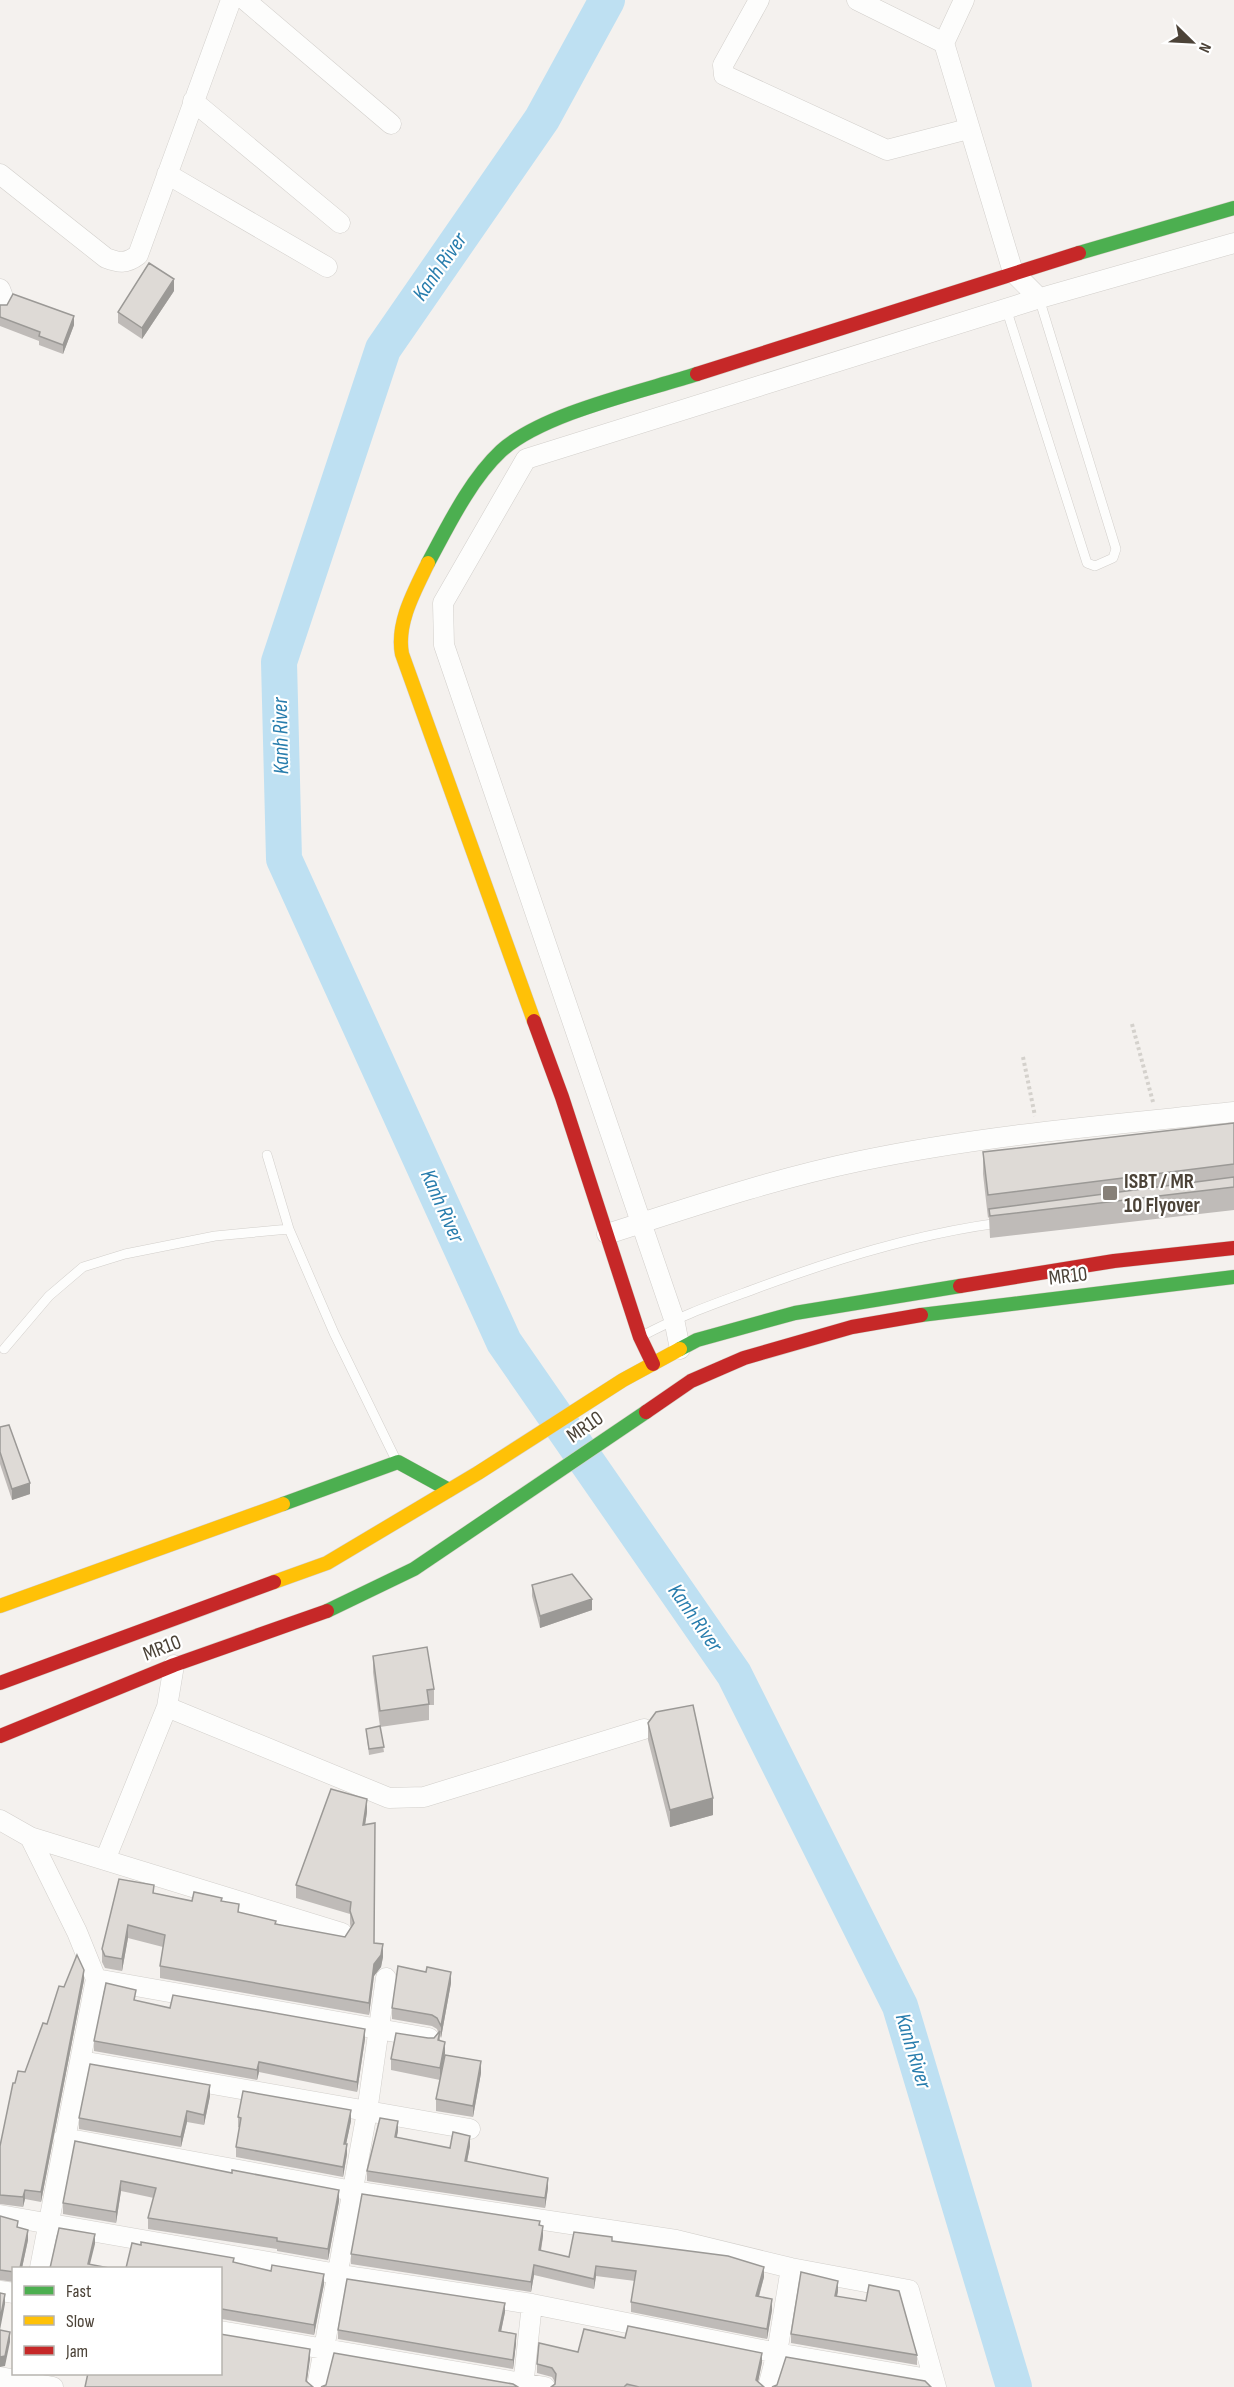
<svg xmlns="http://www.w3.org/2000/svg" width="1234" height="2387" viewBox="0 0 1234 2387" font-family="'Sofia Sans Condensed',sans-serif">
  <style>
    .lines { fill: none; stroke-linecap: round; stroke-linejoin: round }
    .river { stroke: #bee0f2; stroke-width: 36 }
    .lane-casing { stroke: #d2cfcb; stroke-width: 10 }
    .street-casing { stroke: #d2cfcb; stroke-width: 21 }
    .fast-casing { stroke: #d4cec5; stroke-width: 15 }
    .slow-casing { stroke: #d4cec5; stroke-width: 15 }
    .jam-casing { stroke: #d4cec5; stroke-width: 15 }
    .path { stroke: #d4d1cc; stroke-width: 4; stroke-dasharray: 3 3; stroke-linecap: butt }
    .lane { stroke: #fdfdfc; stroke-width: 9 }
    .street { stroke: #fdfdfc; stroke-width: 20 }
    .fast { stroke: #4caf50; stroke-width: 14 }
    .slow { stroke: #ffc107; stroke-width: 14 }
    .jam { stroke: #c62828; stroke-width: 14 }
    .wall { fill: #bfbbb8 }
    .shaded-wall { fill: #9b9996 }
    .building { fill: #dedad6; stroke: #9b9996; stroke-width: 1.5 }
    .poi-dot { fill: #878078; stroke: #fff; stroke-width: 2 }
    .labels { text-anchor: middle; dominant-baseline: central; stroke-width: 4.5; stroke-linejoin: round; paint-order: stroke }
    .poi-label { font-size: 21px; font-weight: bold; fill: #4c4338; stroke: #fff; text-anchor: start }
    .street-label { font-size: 21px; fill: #4c4338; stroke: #fff }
    .water-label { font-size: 22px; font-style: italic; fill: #287dad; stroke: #fff }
  </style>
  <rect width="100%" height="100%" fill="#f4f1ee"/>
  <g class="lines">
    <path class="river" d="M607 0 542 119 383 349 279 662 284 859 504 1342 734 1674 900 2006 1014 2387"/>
    <defs>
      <path id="lane" d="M1006 308 1087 563 1095 566 1113 558 1116 549 1039 298
        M267 1155 289 1229 334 1333 396 1460
        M642 1336C677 1317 714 1304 752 1290 832 1260 915 1234 999 1223
        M4 1349 49 1296 83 1267 125 1254 215 1236 289 1229"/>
      <path id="street" d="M245 0 391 124
        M759 0 723 65 724 75 887 150 968 129
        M857 0 944 43
        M964 0 944 43 1013 272 1039 298
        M193 101 340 223
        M0 174 106 258C119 263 126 264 138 255L231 0
        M167 174 327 267
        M0 289 3 297 0 304
        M607 1234C691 1207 773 1179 860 1161 983 1135 1109 1125 1234 1112
        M680 1349 674 1319 444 645 443 603 526 459 1037 299 1234 243
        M167 1707 389 1798 424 1797 644 1729
        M0 1820 30 1837 77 1932 96 1979 40 2268
        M30 1837 342 1933
        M105 1860 167 1707 174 1665
        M96 1979 429 2038
        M81 2061 470 2129
        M64 2138 353 2191 676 2240 791 2268 909 2290 936 2387
        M0 2215 360 2278 532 2304 777 2353 934 2380
        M0 2291 14 2293
        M220 2331 545 2387
        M0 2377 53 2387
        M317 2387 367 2112 386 1978
        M523 2387 532 2304
        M768 2387 777 2353 791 2268"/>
      <path id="fast" d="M1079 253 1234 208
        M428 563C448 526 470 480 501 451 543 413 641 392 697 374
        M921 1315 1234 1277
        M680 1349 697 1340 795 1313 960 1286
        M283 1504 398 1462 449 1490
        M327 1611 414 1569 646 1412"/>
      <path id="slow" d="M428 563C415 590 396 623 402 654L534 1021
        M274 1582 327 1563 478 1473 623 1380 680 1349
        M0 1606 283 1504"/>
      <path id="jam" d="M697 374 1079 253
        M534 1021 562 1097 640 1337 653 1364
        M960 1286 1114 1261 1234 1248
        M646 1412 691 1381 744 1358 852 1327 921 1315
        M0 1683 274 1582
        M0 1736 174 1665 327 1611"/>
    </defs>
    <use href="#lane" class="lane-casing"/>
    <use href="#street" class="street-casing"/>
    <use href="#fast" class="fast-casing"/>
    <use href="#slow" class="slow-casing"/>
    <use href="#jam" class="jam-casing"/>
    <path class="path" d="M1132 1024 1153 1102
      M1023 1057 1035 1116"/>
    <use href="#lane" class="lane"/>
    <use href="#street" class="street"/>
    <use href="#fast" class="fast"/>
    <use href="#slow" class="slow"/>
    <use href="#jam" class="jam"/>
  </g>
  <path class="wall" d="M174 291 142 339 118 323V312Z
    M0 305 74 325 63 354 39 345V341L0 326Z
    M1234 1123V1210L990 1238 989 1217 988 1218 983 1174V1152Z
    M0 1427 30 1494 12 1500 0 1464Z
    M532 1585 592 1610 540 1628 532 1596Z
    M373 1656 434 1689V1705H429V1720L380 1727 384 1752 369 1755 366 1729 380 1727 373 1672Z
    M648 1723 713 1815 670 1827 648 1740Z
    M367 1812 365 1825 374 1943 383 1957 381 1967 374 1976 369 2015 160 1978V1966L163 1947 128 1938 122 1971 105 1968 102 1962V1949L154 1893 192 1901H222L239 1913 276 1924 345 1937 351 1928 350 1924V1914L296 1898V1885Z
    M84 1980 41 2202 25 2199 23 2207 0 2204V2146L15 2083 25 2072 64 1987Z
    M451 1983 441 2038 440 2036V2041L445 2053 440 2080 391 2070V2059L428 2038H434L438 2032 437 2029 432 2026 392 2019V2008Z
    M170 2008 365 2039 357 2092 259 2072 257 2080 94 2051V2041Z
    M481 2073 473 2117 436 2111V2099Z
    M210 2096 204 2125 187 2122 181 2147 79 2129V2118Z
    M238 2117 351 2121 346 2144 347 2154 343 2177 236 2157V2147L240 2128 238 2127Z
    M398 2131 396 2138 450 2148 470 2146 467 2162 548 2188 545 2208 367 2181V2171Z
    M75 2141 339 2201 328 2260 277 2251V2249L148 2229V2218L154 2198 121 2191 116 2223 63 2214V2203Z
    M0 2216 18 2228 28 2240 22 2268H14V2282L0 2280Z
    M540 2225 543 2236 541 2251 569 2257 612 2241 764 2277 759 2297 772 2310 767 2339 631 2312V2302L635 2281 596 2276 594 2289 534 2275 531 2292 351 2264V2254Z
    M234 2262 324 2284 314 2335 222 2319 220 2320V2268Z
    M838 2291 837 2296 917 2355V2365L791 2343V2334Z
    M505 2312 501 2332 516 2343 513 2369 338 2339V2330Z
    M625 2338 762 2362 758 2382 764 2387H551L555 2384V2382L552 2377 537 2373V2364Z"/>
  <path class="shaded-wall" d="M174 279V291L142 339V328Z
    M74 316V325L63 354V345Z
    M30 1483V1494L12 1500V1489Z
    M592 1599V1610L540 1628V1616Z
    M713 1798V1815L670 1827V1810Z
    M367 1799V1812L363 1838V1825Z
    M128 1925V1938L122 1971V1959Z
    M383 1944V1957L381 1967 374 1976 369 2015V2003L374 1964Z
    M84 1970V1980L41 2202V2192Z
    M451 1972V1983L441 2038V2026Z
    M365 2029V2039L357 2092V2082Z
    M445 2042V2053L440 2080V2068Z
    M481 2061V2073L473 2117V2106Z
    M259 2062V2072L257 2080V2070Z
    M210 2085V2096L204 2125V2115Z
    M351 2110V2121L344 2154V2144Z
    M187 2111V2122L181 2147V2137Z
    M398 2121V2131L395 2147V2137Z
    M470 2136V2146L465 2171V2161Z
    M347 2144V2154L343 2177V2167Z
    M548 2178V2188L545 2208V2198Z
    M121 2181V2191L116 2223V2212Z
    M25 2190V2199L23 2207V2197Z
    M339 2190V2201L328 2260V2249Z
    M543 2226V2236L539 2260V2250Z
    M28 2230V2240L22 2268H20Z
    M95 2234V2244L89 2268 88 2264Z
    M534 2265V2275L531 2292V2282Z
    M596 2266V2276L594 2289V2279Z
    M764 2267V2277L756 2306V2296Z
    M324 2274V2284L314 2335V2325Z
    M838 2281V2291L835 2305V2296Z
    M5 2294V2304L0 2330V2320Z
    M772 2299V2310L767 2339V2329Z
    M505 2303V2312L499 2341V2331Z
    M222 2309V2319L220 2320V2310Z
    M10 2332V2342L5 2366 0 2367V2357Z
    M516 2334V2343L513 2369V2360Z
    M310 2349V2359L306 2387V2381Z
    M762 2353V2362L757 2387 756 2380Z"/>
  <path class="building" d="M149 263 174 279 142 328 118 312Z
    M13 294 74 316 63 345 39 336 40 332 0 317V305H7Z
    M1234 1123V1164L988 1195 983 1152Z
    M1234 1177V1187L990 1216 989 1209Z
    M9 1425 30 1483 12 1489 0 1452V1427Z
    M572 1574 592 1599 540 1616 532 1585Z
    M427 1647 434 1689 427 1690 429 1704 380 1711 373 1656Z
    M693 1705 713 1798 670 1810 648 1723 656 1712Z
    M380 1726 384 1747 369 1749 366 1729Z
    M331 1789 367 1799 363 1825 375 1823 374 1943 383 1944 381 1955 374 1964 369 2003 160 1966 165 1935 128 1925 122 1959 105 1956 102 1949 119 1879 154 1885 153 1893 192 1901 194 1892 222 1898 221 1901 239 1904 238 1912 276 1921 275 1924 345 1937 354 1923 350 1911 351 1902 296 1885Z
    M77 1955 84 1970 41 2192 25 2190 23 2197 0 2195V2146L13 2083H15L18 2071 25 2072 43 2023 47 2024 59 1986 64 1987Z
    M398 1966 426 1972 427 1967 451 1972 441 2026 437 2018 432 2015 392 2008Z
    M106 1983 136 1990 134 2000 170 2008 173 1995 365 2029 357 2082 259 2062 257 2070 94 2041Z
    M440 2031 438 2040 445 2042 440 2068 391 2059 396 2033 428 2038H434Z
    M445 2055 481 2061 473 2106 436 2099Z
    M90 2064 210 2085 204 2115 187 2111 181 2137 79 2118Z
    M243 2091 351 2110 344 2144H347L343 2167 236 2147 241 2118 238 2117Z
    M380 2118 398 2121 395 2137 450 2148 453 2132 470 2136 465 2161 548 2178 545 2198 367 2171Z
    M75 2141 232 2173V2170L339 2190 328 2249 277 2241V2238L148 2218 156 2188 121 2181 116 2212 63 2203Z
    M362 2194 540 2221 539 2225 543 2226 539 2250 569 2257 574 2232 612 2237V2241L728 2256 764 2267 756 2296 772 2299 767 2329 631 2302 636 2271 596 2266 594 2279 534 2265 531 2282 351 2254Z
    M0 2216 18 2221 17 2227 28 2230 20 2268H14V2272L0 2270Z
    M59 2228 95 2234 88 2264 109 2268H50Z
    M141 2242 234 2258 233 2262 271 2271 272 2265 324 2274 314 2325 222 2309 220 2310V2268H126L132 2243 141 2245Z
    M801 2272 838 2281 835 2296 866 2301 869 2285 899 2291 917 2355 791 2334Z
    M347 2279 505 2303 499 2331 516 2334 513 2360 338 2330Z
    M0 2293 5 2294 0 2320Z
    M628 2326 762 2353 756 2380 764 2387H639L627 2384 624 2387H551L555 2384 556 2374 552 2368 537 2364 539 2343 578 2352 584 2329 625 2338Z
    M0 2330 10 2332 5 2356 0 2357Z
    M220 2334 310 2349 306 2381 313 2387H85L88 2373H220Z
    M334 2353 513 2384 518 2387H321L326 2385Z
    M786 2357 925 2381 931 2387H772L777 2385Z"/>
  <rect class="poi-dot" x="1102" y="1185" width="16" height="16" rx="3"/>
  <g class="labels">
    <g class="poi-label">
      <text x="1124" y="1181">ISBT / MR<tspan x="1124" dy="24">10 Flyover</tspan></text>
    </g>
    <g class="street-label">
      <text transform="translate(1068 1276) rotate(-7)">MR10</text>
      <text transform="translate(585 1427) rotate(-35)">MR10</text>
      <text transform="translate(162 1648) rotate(-21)">MR10</text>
    </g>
    <g class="water-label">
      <text transform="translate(440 267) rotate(-55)">Kanh River</text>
      <text transform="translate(281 736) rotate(-91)">Kanh River</text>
      <text transform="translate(442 1206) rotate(66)">Kanh River</text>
      <text transform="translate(695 1618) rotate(55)">Kanh River</text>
      <text transform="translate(913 2051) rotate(73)">Kanh River</text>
    </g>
  </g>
  <rect x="12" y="2267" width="210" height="108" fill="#ffffff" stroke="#b7b4af" stroke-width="1.5"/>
  <rect x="24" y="2286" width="30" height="9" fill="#4caf50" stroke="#b7b4af" stroke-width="1.5"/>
  <text x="66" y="2297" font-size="18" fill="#4c4338">Fast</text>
  <rect x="24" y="2316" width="30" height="9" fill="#ffc107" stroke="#b7b4af" stroke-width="1.5"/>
  <text x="66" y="2327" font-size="18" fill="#4c4338">Slow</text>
  <rect x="24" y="2346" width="30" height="9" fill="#c62828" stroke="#b7b4af" stroke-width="1.5"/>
  <text x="66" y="2357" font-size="18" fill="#4c4338">Jam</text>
  <g transform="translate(1192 42) rotate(114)" stroke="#ffffff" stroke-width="4.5" paint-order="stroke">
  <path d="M0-4.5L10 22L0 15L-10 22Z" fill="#4c4338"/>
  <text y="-9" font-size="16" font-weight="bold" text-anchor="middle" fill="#4c4338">N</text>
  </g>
</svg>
